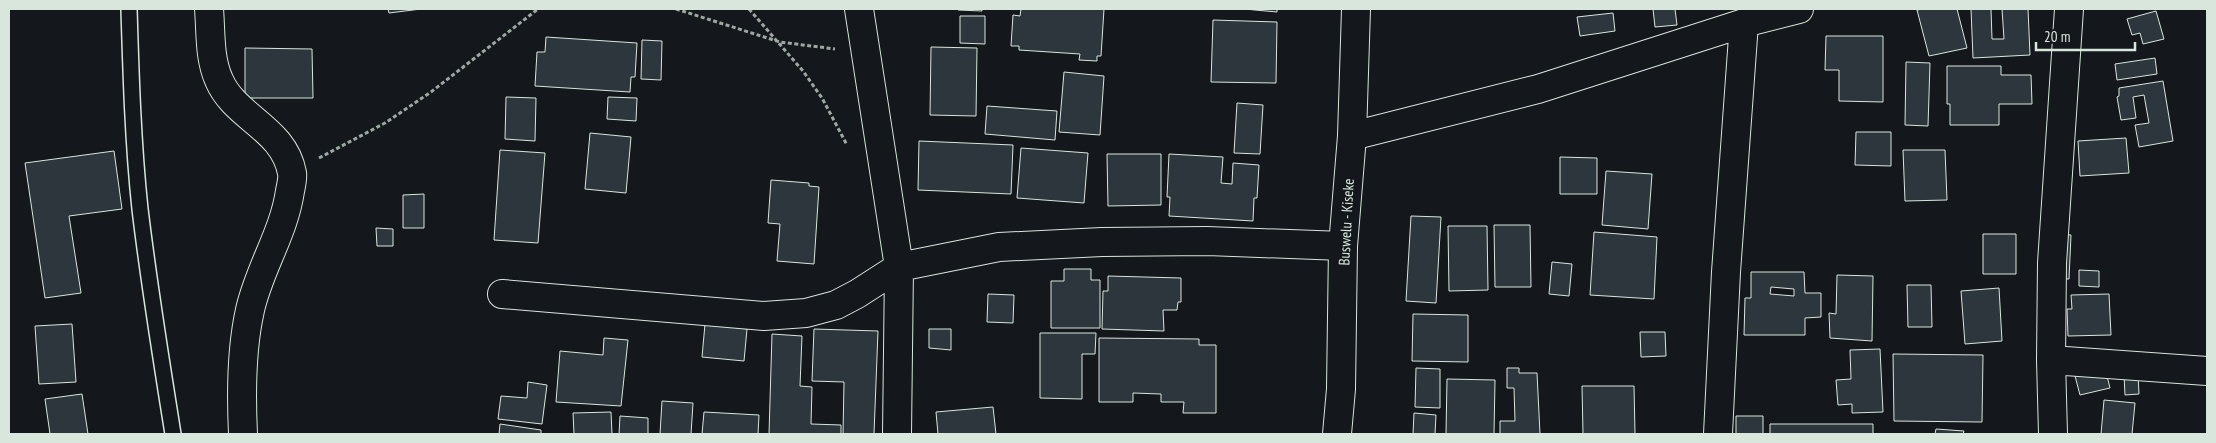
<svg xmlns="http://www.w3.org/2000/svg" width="2216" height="443" viewBox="0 0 2216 443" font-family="'PT Sans Narrow',sans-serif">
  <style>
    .building { fill: #2c363c; stroke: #d8e6dc; fill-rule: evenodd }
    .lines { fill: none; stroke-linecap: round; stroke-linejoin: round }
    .lane-casing { stroke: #d8e6dc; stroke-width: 18 }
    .street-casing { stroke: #d8e6dc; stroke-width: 30 }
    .secondary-casing { stroke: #d8e6dc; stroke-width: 30 }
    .path { stroke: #9da8a2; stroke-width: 3; stroke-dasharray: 4 2.5; stroke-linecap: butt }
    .lane { stroke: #14181c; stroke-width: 15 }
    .street { stroke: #14181c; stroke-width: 28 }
    .secondary { stroke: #14181c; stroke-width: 28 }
    .labels { text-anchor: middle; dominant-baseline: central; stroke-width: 4; stroke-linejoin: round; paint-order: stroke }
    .street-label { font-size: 15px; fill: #d8e6dc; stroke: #14181c }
  </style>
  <rect width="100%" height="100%" fill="#14181c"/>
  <path class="building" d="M388 9H421L389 13Z
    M958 9H982V11L958 10Z
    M1021 9H1104L1101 56H1097V61L1079 60 1080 54 1019 50V46H1011L1013 15 1020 16Z
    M1244 9H1277V12Z
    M1653 9H1675L1677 25 1655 27Z
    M1923 9H1957L1967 48 1929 56 1917 10Z
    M1971 9H1991L1992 39H2004L2002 9H2028L2030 55 1973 58Z
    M2156 11 2164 39 2143 44 2140 33 2132 35 2127 19Z
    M1613 13 1615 31 1580 36 1577 17Z
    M960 16H985V44L960 43Z
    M1213 20 1277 22 1276 83 1211 82Z
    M1826 36H1883V102L1839 101V70H1825Z
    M546 37 637 43 635 77H631L630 92 535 86 537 52H545Z
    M642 40 662 41 661 80 641 79Z
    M931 47 977 48 976 116 930 115Z
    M245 48 312 49 313 98H245Z
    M2155 58 2157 74 2117 80 2115 64Z
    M1906 62 1930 63 1928 126 1905 125Z
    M1947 66H2001V75H2031L2032 104H1999V125H1950V104H1947Z
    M1064 72 1104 76 1100 135 1059 132Z
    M2163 81 2173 141 2139 147 2135 125 2149 123 2144 95 2133 97 2136 118 2121 120 2117 97 2119 96V88Z
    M506 97 536 98 535 141 505 139Z
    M608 97 637 98 636 121 607 119Z
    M1237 103 1263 105 1260 154 1234 153Z
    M987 106 1057 111 1055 140 985 134Z
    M1856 132H1891V166L1855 165Z
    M590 133 631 137 626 193 585 189Z
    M2126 138 2129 173 2080 176 2078 141Z
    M919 141 1013 145 1011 194 918 190Z
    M1021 148 1088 153 1084 203 1017 198Z
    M500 150 545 153 538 243 494 240Z
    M1903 150H1945L1947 200 1905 201Z
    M114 151 122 209 69 216 81 293 45 298 25 163Z
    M1107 154H1161V205L1108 206Z
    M1169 154 1223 157 1221 183 1232 184 1233 163 1259 165 1257 198H1254L1253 221 1169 216 1170 197H1167Z
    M1560 157 1597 158V194H1560Z
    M1606 171 1652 174 1648 229 1602 225Z
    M771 180 809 183V186L819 187 814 264 777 261 780 224 768 223Z
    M424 194V228H403V195Z
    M1411 216 1441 217 1436 303 1406 301Z
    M1494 225H1530L1531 287H1495Z
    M1448 226H1487L1488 290 1449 291Z
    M376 228 393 229V246H377Z
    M1594 232 1657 237 1654 299 1590 295Z
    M1983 234H2016V274H1983Z
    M2056 234 2071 235 2069 279 2054 278Z
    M1552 262 1572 264 1569 296 1549 294Z
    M1064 269H1091V280H1100V328H1051V281H1064Z
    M2079 270 2099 271V287L2079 286Z
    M1751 272H1804L1805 293H1821V317L1805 318V335H1744L1745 298H1751ZM1771 287 1794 289V296L1770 294Z
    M1837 275 1873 276 1872 341 1830 338 1829 313 1836 314Z
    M1108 276 1181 278V302H1178L1177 310H1163L1164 331 1102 329 1103 291H1108Z
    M1907 285H1931L1932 327H1908Z
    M1999 288 2002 341 1965 344 1961 291Z
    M988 294 1014 295 1013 323 987 322Z
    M2109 294 2111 335 2068 336 2067 309H2072L2071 295Z
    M1413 314 1468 315V362L1412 361Z
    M72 324 76 382 39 384 35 326Z
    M705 324 747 329 744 361 702 357Z
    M814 329 878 331 874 434H843L844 382 812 381Z
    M929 329H951V350L929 348Z
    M1640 332H1665L1666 356 1641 357Z
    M1040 333H1096L1095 354H1082V399L1040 398Z
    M772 334 802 336 800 386 812 387 811 424 841 425V434H769Z
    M604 338 628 340 621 406 556 402 560 351 603 355Z
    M1099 338 1199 339V345H1216V413H1183L1184 402H1161V394L1133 393V402H1099Z
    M1880 349 1883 412 1852 413V404L1838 405 1836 380 1851 379 1850 350Z
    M1893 354 1983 355 1982 422 1894 421Z
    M1416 368 1440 369V408L1415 407Z
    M1507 368H1519V373H1537L1540 434H1500V421H1515L1514 388H1507Z
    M2105 368 2110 388 2080 395 2075 376Z
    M2138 374 2139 394 2125 395 2124 375Z
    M1447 379 1495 380 1494 434H1446Z
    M528 382 547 385 542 424 498 419 501 396 527 398Z
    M1582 386H1634L1635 434H1583Z
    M82 394 88 434H50L45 399Z
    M2104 400 2135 403 2132 434H2101Z
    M662 401 693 403 691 434H660Z
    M993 407 996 434H938L936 412Z
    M611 412 612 434H574L573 413Z
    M704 412 759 415 758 434H702Z
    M1414 413 1436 415 1435 434H1413Z
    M620 416 648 418V434H651H619Z
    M1736 416H1763V434H1736Z
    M500 424 541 430V434H499Z
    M1770 424H1873V434H1770Z
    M1936 429 1964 431 1963 434H1935Z"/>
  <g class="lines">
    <defs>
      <path id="lane" d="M129 9C131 76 133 143 140 209 149 285 161 359 173 434"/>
      <path id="street" d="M209 9C211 32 209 58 219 80 235 118 284 128 292 173 293 178 291 186 290 191 284 233 259 269 250 310 241 350 241 393 243 434
        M859 9 899 267 897 434
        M1352 136 1538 89 1744 23 1799 9
        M502 294 764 316 806 313 836 305 857 294 899 267 999 247 1102 242 1207 241 1343 246
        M2051 360 2207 371
        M1718 434 1726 272 1744 23
        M2053 434 2051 360 2052 263 2069 9"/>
      <path id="secondary" d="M1337 434 1341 389 1343 246 1352 136 1356 9"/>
    </defs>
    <use href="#lane" class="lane-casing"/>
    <use href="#street" class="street-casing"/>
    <use href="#secondary" class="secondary-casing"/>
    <path class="path" d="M676 9 780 42 835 49
      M749 9 803 71 822 98 847 145
      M319 158 385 123 431 92 538 9"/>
    <use href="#lane" class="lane"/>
    <use href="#street" class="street"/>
    <use href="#secondary" class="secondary"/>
  </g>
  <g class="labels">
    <g class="street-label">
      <text transform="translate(1346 222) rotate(-87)">Buswelu - Kiseke</text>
    </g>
  </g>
  <rect width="2216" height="443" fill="none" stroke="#d8e6dc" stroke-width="20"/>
  <path d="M2036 42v8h99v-8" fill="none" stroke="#d8e6dc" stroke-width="2.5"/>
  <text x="2044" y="42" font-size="15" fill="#d8e6dc" stroke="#14181c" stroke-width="4" paint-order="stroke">20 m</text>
</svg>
